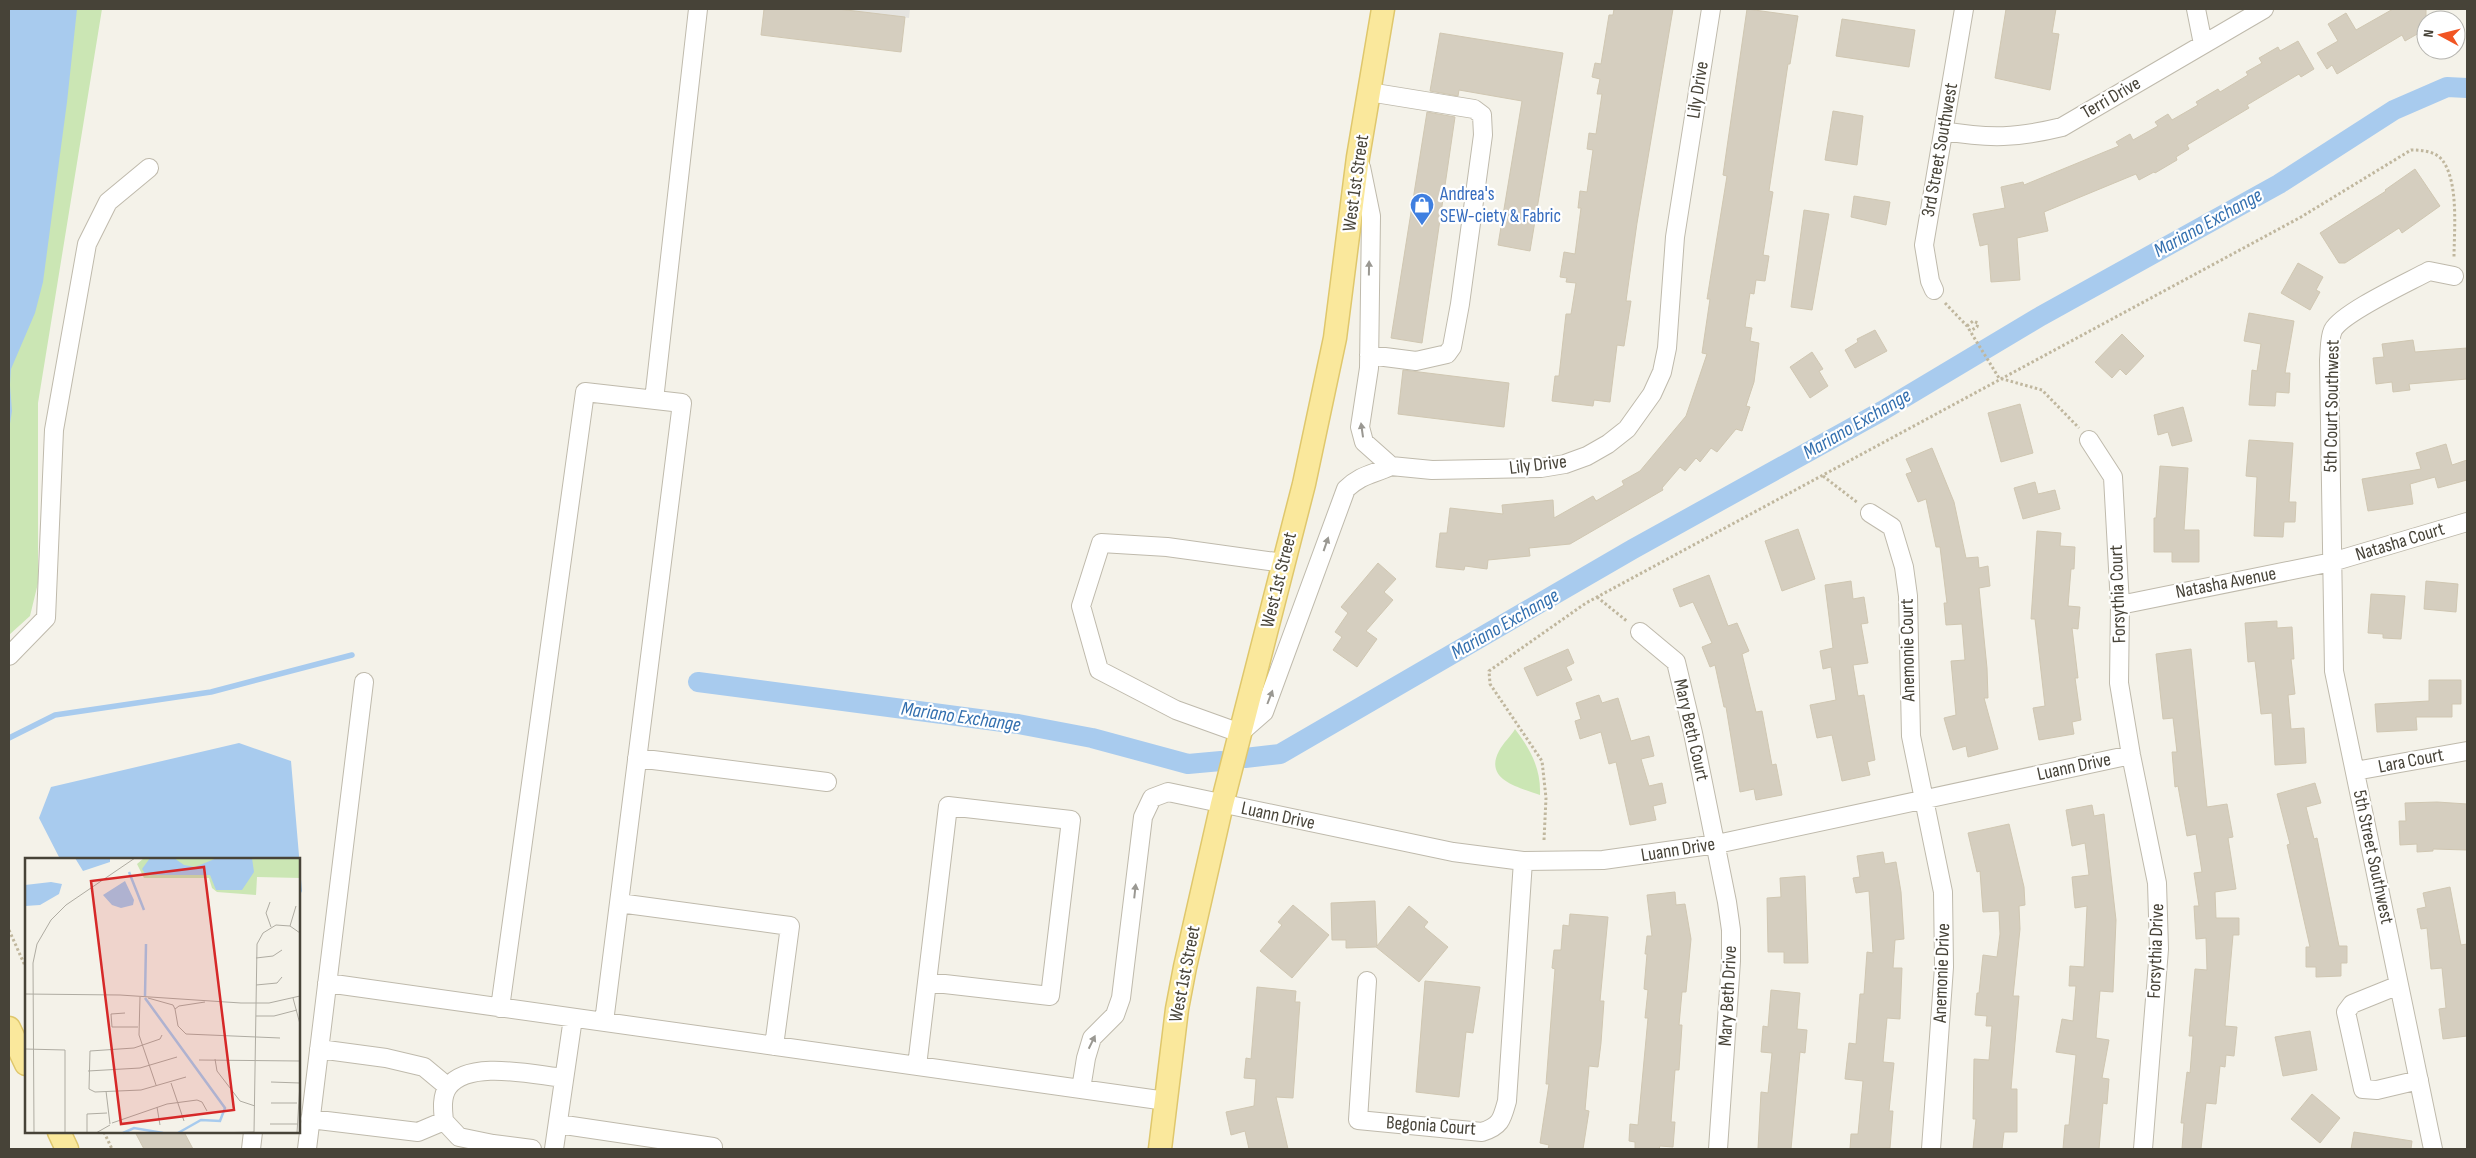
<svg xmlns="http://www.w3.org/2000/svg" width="2476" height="1158" viewBox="0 0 2476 1158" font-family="'Sofia Sans Condensed',sans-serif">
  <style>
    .green { fill: #cbe6b4 }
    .parking { fill: #e5e4e0 }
    .water { fill: #a8cbee }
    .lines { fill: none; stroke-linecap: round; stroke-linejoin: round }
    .stream { stroke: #a8cbee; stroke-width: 5.5 }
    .canal { stroke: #a8cbee; stroke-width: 20 }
    .building { fill: #d5cebf; stroke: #d0c7b2 }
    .minor-casing { stroke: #bfbaac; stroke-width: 20 }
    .major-casing { stroke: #dfc76c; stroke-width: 25 }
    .path { stroke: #c0b79e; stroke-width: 3; stroke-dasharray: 2.5 2.5; stroke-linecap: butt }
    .minor { stroke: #fff; stroke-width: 18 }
    .major { stroke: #fae89c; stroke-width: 22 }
    .oneway { fill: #9a9892 }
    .labels { text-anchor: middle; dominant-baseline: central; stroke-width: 4.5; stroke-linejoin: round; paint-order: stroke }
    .street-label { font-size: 19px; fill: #474338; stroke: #fff }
    .shop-label { font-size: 19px; fill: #366cbe; stroke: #fff; text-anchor: start }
    .water-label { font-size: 20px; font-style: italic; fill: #3470af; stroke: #fff }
    .inset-river { fill: none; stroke: #a8cbee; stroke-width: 2.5 }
    .inset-road { fill: none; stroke: #afaca2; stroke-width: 1 }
    .view { fill: #d62828; fill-opacity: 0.15; stroke: #d62828; stroke-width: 2.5 }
    .inset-edge { fill: none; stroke: #474338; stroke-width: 2.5 }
  </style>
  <rect width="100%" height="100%" fill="#f4f2e9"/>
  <path class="green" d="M9 9H102L38 403V583L30 616 9 635Z
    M1515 729C1531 750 1541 769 1540 795 1522 788 1483 781 1499 751 1503 743 1511 736 1515 729Z"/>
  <path class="parking" d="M838 9H910L909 18Z"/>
  <path class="water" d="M9 9H77L67 102 43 282 35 313 11 369 10 385 12 411 9 430Z
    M239 743 291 761 302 891 299 897V859H60L39 818 51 787Z"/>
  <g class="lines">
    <path class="stream" d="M9 738 55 715 211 692 352 655"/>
    <path class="canal" d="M698 682 1018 724 1092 738 1188 764 1221 761
      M1245 758 1280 754 1633 549 1882 411 2041 316 2279 184 2394 110 2447 87 2467 88"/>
  </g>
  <path class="building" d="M764 9H838L905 17 901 52 761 35Z
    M1614 9H1673L1637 223 1626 301H1631L1624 346 1617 345 1610 402 1594 400 1593 406 1552 401 1555 376H1559L1566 314H1571L1576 283 1566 282 1567 278 1560 277 1564 252 1575 254 1581 208H1578L1580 191 1587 192 1593 150 1587 149 1589 133 1596 134 1602 94H1597L1600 79 1592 77 1595 63 1601 64 1609 15H1613Z
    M1747 9 1798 16 1790 64H1788L1769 191 1773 192 1763 255 1769 256 1765 281 1756 280 1754 294 1750 293 1745 327 1752 328 1750 341 1759 343 1754 382 1746 406 1750 407 1742 431 1736 429 1717 452 1711 448 1700 462 1696 458 1685 471 1680 467 1662 488 1663 490 1570 544 1529 548 1530 556 1488 560 1487 569 1465 566 1464 570 1436 567 1440 533H1447L1450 508 1503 514 1502 505 1553 500 1554 518 1593 496 1596 501 1624 485 1622 481 1640 471 1686 416 1707 354 1702 353 1710 299H1707L1727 176 1723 175Z
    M2006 9H2056L2052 33 2059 34 2050 90 1995 78Z
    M2393 9H2426V29L2405 41 2402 35 2337 74 2332 65 2327 69 2317 53 2338 41 2328 24 2346 13 2356 30Z
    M1842 19 1915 30 1909 67 1836 56Z
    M1440 33 1563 53 1530 251 1498 245 1522 101 1459 90 1458 96 1430 91Z
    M2298 41 2314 69 2301 77 2299 74 2247 105 2249 108 2187 145 2189 149 2176 157 2177 160 2155 173 2154 172 2139 180 2136 174 2044 212 2048 231 2017 238 2020 280 1991 282 1988 244 1980 246 1973 214 2005 208 2001 187 2023 182 2024 185 2119 146 2116 142 2130 134 2133 140 2158 126 2155 122 2168 114 2172 120 2198 105 2196 102 2218 89 2220 92 2248 75 2246 72 2262 63 2259 58 2278 47 2280 51Z
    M1833 111 1863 116 1857 165 1825 160Z
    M1427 112 1455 117 1422 343 1391 338Z
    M2415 169 2440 206 2402 233 2399 228 2345 263H2339L2320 233 2386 191 2385 190Z
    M1854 196 1890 202 1886 225 1851 217Z
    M1804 210 1829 214 1812 310 1791 307Z
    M2298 263 2323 277 2316 290 2320 292 2310 310 2281 293Z
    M2249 313 2294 321 2285 373H2290L2289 393 2276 392 2275 406 2249 405 2252 370 2257 371 2261 344 2244 341Z
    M1875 330 1887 351 1855 368 1845 350 1858 342 1857 339Z
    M2122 334 2144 356 2126 375 2120 369 2112 378 2095 362Z
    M2413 340 2415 352 2467 348V379L2409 384 2410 390 2393 392 2392 382 2376 384 2373 358 2384 357 2382 344Z
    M1812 352 1823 369 1819 371 1828 386 1810 398 1790 367Z
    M1403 370 1509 383 1504 427 1398 414Z
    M2020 404 2033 453 2001 462 1988 413Z
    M2183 407 2192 441 2172 446 2168 432 2158 435 2154 415Z
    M2249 440 2293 443 2289 502H2296L2295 522H2284L2283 537 2254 536 2257 477 2246 476Z
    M2446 444 2452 465 2467 460V480L2438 488 2435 477 2410 484 2413 504 2368 511 2362 479 2421 469 2416 453Z
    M1932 448 1954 502 1966 558 1978 557 1979 568 1988 566 1990 586 1979 588 1987 668 1988 698H1984L1998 749 1968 757 1966 746 1953 750 1944 718 1956 715 1951 661 1965 660 1962 624 1946 625 1944 603H1947L1940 547H1936L1926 499 1918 502 1906 474 1912 472 1906 459Z
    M2160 466 2188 468 2184 530H2199V562H2172V552H2154V518H2156Z
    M2035 482 2038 494 2055 490 2060 509 2023 519 2014 488Z
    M1798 529 1815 579 1782 591 1765 541Z
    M2037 531 2061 533 2060 546 2075 547 2074 569H2071L2068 606 2080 607 2078 629 2072 628 2078 678H2075L2081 720 2072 722 2074 734 2039 740 2033 708 2045 706 2035 619H2031Z
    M1378 563 1396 579 1384 592 1393 600 1366 631 1377 639 1357 667 1333 650 1342 637 1335 632 1348 613 1341 607Z
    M1709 575 1728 626 1737 623 1749 651 1742 654 1756 712 1762 711 1772 765 1776 764 1782 795 1756 800 1754 789 1740 792 1726 707H1724L1715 665 1710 667 1702 647 1712 643 1693 602 1680 607 1673 589Z
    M1851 581 1853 599 1864 597 1868 623 1861 624 1868 663 1853 665 1858 696 1864 695 1875 760 1867 762 1870 775 1842 781 1832 735 1817 738 1810 705 1836 700 1831 667 1823 669 1820 651 1833 648 1825 585Z
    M2426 581 2458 584 2456 612 2424 609Z
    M2371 594 2405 596 2401 639 2383 638V634L2368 633Z
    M2277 621V628L2292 627 2294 659H2291L2295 694 2288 695 2291 729 2304 728 2306 763 2275 765 2272 713 2261 714 2255 661 2248 662 2245 623Z
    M1568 649 1574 663 1566 667 1572 680 1537 696 1524 668Z
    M2191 649 2207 807 2227 804 2233 837 2228 838 2236 889 2215 892 2216 918H2239V935H2233L2225 1026 2237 1027 2234 1056 2226 1055 2225 1067 2220 1066 2216 1104 2206 1103 2201 1149H2182L2184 1123H2181L2187 1072 2190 1073 2193 1036H2189L2195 969 2207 970 2206 938 2196 939 2194 906H2199L2194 873 2202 872 2196 834 2187 836 2178 786 2175 787 2172 752H2177L2173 718 2163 719 2156 654Z
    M2429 680H2461V704H2452V717H2416L2417 730 2377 732 2375 704 2429 701Z
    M1599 695 1602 703 1618 698 1631 741 1649 736 1654 756 1641 759 1649 786 1662 783 1666 803 1653 806 1656 820 1630 825 1616 762 1609 764 1601 732 1580 739 1575 721 1581 719 1576 703Z
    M2315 783 2321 803 2306 807 2314 839 2317 838 2339 946H2347V963H2341V976L2316 977V967H2306V947H2310L2287 845 2290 844 2277 794Z
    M2437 802 2467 804V850L2433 849V851L2417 852V844L2400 845 2399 821H2406L2405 803Z
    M2092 805 2094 816 2104 814 2116 920 2113 992 2100 991 2096 1038 2109 1040 2102 1078 2109 1079 2107 1104 2103 1103 2099 1149H2063L2065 1125H2069L2076 1055 2056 1052 2062 1019 2073 1021 2076 986H2069L2070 966 2084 967 2087 906 2075 908 2072 877 2089 875 2085 843 2072 846 2066 810Z
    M2009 824 2024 887 2025 905 2019 906 2020 929 2013 996H2019L2011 1089H2017V1132H2004L2002 1149H1973L1976 1119H1973L1974 1059 1989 1060 1992 1026H1986L1987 1016 1975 1015 1977 993H1979L1983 955 1997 957 2000 934 1999 911 1983 912 1980 871 1977 872 1968 833Z
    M1883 852 1885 864 1896 862 1901 892 1904 939 1895 940 1893 968H1902L1900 1019 1887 1018 1883 1062 1894 1063 1889 1111H1893L1890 1148 1850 1149 1851 1134H1858L1863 1081 1845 1079 1849 1043 1856 1044 1860 994H1864L1867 952 1873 953 1869 891 1856 893 1853 878 1860 877 1857 856Z
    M1805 876 1808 963H1784V952H1768L1767 898 1781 897 1780 878Z
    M2450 887 2461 945 2467 944V1036L2443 1039 2439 1009 2446 1008 2442 968 2431 969 2427 928 2421 929 2417 909 2426 907 2423 893Z
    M1675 892 1676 905 1685 904 1691 939 1686 992H1682L1679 1025H1682L1679 1070H1675L1671 1122H1675L1673 1147 1660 1146 1659 1149H1635V1142L1629 1141 1630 1124 1638 1125 1648 1018H1645L1648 990 1644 989 1647 954H1645L1647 936H1652L1647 895Z
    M1375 901 1377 946 1409 906 1428 922 1424 927 1448 947 1419 982 1376 947 1346 948V940H1332L1331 903Z
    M1293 905 1329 935 1292 978 1260 951 1282 925 1278 922Z
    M1570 914 1608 917 1600 1001H1604L1601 1043 1598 1067 1589 1066 1585 1110 1589 1111 1583 1149H1548L1549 1145 1540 1143 1549 1084H1546L1555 969 1552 968 1554 950H1561L1563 925 1569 926Z
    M1425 981 1480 987 1473 1033 1466 1032 1459 1097 1416 1092Z
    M1257 987 1296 991 1295 1002H1300L1293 1098 1276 1097 1288 1149H1249L1245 1131 1231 1135 1226 1112 1254 1106 1256 1079 1244 1078 1246 1058 1251 1059Z
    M1771 990 1800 993 1797 1029 1807 1030 1805 1053 1800 1052 1791 1149H1758L1761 1092 1768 1093 1772 1053 1761 1052 1763 1026 1768 1027Z
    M2310 1031 2317 1070 2283 1076 2275 1037Z
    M2312 1094 2340 1118 2320 1143 2291 1119Z
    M135 1132H184L193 1149H144Z
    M2354 1132 2412 1141 2411 1149H2351Z"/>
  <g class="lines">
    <defs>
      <path id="minor" d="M2196 9 2203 44
        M1944 131C1990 139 2017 138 2062 127L2264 9
        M1361 167 1371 216 1369 368 1360 427 1364 442 1391 466 1432 470 1541 468 1565 464 1587 456 1608 444 1627 429 1652 394 1662 372 1667 348 1675 237 1711 9
        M1934 290 1930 281 1924 245 1964 9
        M1369 355 1416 361 1447 354 1452 347 1460 304 1483 135 1482 115 1474 109 1369 92
        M654 400 698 9
        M2089 440 2113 477 2120 605 2119 683 2131 755 2157 883 2159 949 2143 1149
        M1870 513 1892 527 1904 567 1908 596 1911 736 1943 892 1944 967 1931 1149
        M1283 563 1167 547 1101 543 1081 606 1099 670 1176 710 1240 733 1264 712 1346 489C1362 474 1372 475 1391 466
        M2120 605 2332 562 2467 522
        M1640 632 1676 662 1693 733 1727 902 1731 930V961L1718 1149
        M9 656 46 618 54 430 87 244 108 202 149 168
        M637 758 827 782
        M2355 771 2467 751
        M619 903 790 926 774 1046
        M1367 981 1358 1120 1482 1132C1501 1126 1502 1119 1507 1101L1523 861
        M327 983 1166 1101
        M2399 985 2352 1004 2346 1012 2363 1089 2377 1090 2419 1080
        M500 1008 585 392 682 403 604 1022
        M319 1049 386 1058 424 1067 448 1087
        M917 1066 948 806 1071 820 1050 996 927 982
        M1081 1089 1086 1058 1092 1038 1115 1015 1121 998 1143 817 1152 798 1168 792 1453 852 1523 861 1603 860 1717 844 2131 755
        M310 1119 418 1132 444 1121
        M558 1124 713 1147V1149
        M251 1149 253 1132
        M307 1149 364 682
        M532 1149 493 1144 459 1137 444 1121C443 1111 441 1097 448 1087 469 1059 533 1075 564 1078
        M554 1149 573 1018
        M2433 1149 2334 671 2329 360C2330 351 2329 339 2333 330 2343 312 2409 282 2429 271L2454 276"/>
      <path id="major" d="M9 1028 26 1064
        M59 1132 67 1149
        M1160 1149 1177 1009 1185 967 1222 804 1304 484 1335 338 1358 157 1383 9"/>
    </defs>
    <use href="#minor" class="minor-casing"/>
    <use href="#major" class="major-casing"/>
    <path class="path" d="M1945 303 1967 326 1999 378 2042 390 2079 428
      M1967 326 1973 321 1978 323 1977 327 1970 331
      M1823 476 1858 503
      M1597 597 1628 622
      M1544 840 1546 798 1542 761 1490 684 1489 671 1586 603 2301 217 2411 150C2422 150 2436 151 2443 161 2459 184 2454 231 2454 258
      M9 930 26 968
      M104 1132 112 1149"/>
    <use href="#minor" class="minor"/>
    <use href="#major" class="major"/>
  </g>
  <defs><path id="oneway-solid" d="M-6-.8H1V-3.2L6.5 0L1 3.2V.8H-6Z" transform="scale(1.25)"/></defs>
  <g class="oneway">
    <use href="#oneway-solid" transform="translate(1369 268) rotate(-89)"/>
    <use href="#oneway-solid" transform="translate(1362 430) rotate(-98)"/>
    <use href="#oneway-solid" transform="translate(1326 544) rotate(-71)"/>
    <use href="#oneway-solid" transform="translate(1270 697) rotate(-69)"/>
    <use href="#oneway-solid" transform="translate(1135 891) rotate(-84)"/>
    <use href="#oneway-solid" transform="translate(1092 1042) rotate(-64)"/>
  </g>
  <defs>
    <symbol id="shop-pin" viewBox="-11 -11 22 30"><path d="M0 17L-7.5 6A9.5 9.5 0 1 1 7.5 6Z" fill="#3f7fe0" stroke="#fff"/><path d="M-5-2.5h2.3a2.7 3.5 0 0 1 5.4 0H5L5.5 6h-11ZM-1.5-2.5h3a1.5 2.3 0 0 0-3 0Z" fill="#fff"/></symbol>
  </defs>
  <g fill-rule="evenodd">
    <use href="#shop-pin" x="1408" y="191" width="28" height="38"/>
  </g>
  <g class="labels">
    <g class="street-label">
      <text transform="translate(1698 90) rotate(-81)">Lily Drive</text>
      <text transform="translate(2111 98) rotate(-30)">Terri Drive</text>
      <text transform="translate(1940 150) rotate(-80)">3rd Street Southwest</text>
      <text transform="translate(1356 183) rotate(-82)">West 1st Street</text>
      <text transform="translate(2332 406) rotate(-89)">5th Court Southwest</text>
      <text transform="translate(1538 465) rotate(-7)">Lily Drive</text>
      <text transform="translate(2400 542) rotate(-17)">Natasha Court</text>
      <text transform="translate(1279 580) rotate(-76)">West 1st Street</text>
      <text transform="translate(2226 583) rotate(-11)">Natasha Avenue</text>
      <text transform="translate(2118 594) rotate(-92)">Forsythia Court</text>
      <text transform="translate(1908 650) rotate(-91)">Anemonie Court</text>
      <text transform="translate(1691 730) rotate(77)">Mary Beth Court</text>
      <text transform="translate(2411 761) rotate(-11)">Lara Court</text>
      <text transform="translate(2074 767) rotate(-12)">Luann Drive</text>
      <text transform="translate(1278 816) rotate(12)">Luann Drive</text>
      <text transform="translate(1678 850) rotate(-9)">Luann Drive</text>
      <text transform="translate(2373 857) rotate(78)">5th Street Southwest</text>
      <text transform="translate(2156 951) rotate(-88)">Forsythia Drive</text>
      <text transform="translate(1942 973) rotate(-88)">Anemonie Drive</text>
      <text transform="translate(1185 974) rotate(-79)">West 1st Street</text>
      <text transform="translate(1728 996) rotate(-87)">Mary Beth Drive</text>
      <text transform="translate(1431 1126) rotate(4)">Begonia Court</text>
    </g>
    <g class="shop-label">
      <text x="1440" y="194">Andrea's<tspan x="1440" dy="22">SEW-ciety &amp; Fabric</tspan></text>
    </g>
    <g class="water-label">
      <text transform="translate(2208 223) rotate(-29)">Mariano Exchange</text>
      <text transform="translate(1857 424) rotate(-30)">Mariano Exchange</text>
      <text transform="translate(1505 624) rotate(-30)">Mariano Exchange</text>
      <text transform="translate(961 717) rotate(8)">Mariano Exchange</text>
    </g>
  </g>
  <g transform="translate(25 858)">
    <rect width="275" height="275" fill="#f4f2e9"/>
    <path d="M119 0H275V20L232 19 231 37 192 34 187 30 184 20H119L112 6Z" fill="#cbe6b4"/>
    <path d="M50 0H85V4L58 13ZM125 0H149L159 7 170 9 192 0H227L229 14 217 32H191L185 17H121L117 11ZM100 23 109 42 108 47 96 50 87 47 78 37ZM26 24 37 26 34 36 15 47 0 48V27Z" fill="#a8cbee"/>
    <path class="inset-river" d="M104 14 119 52M120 138 121 86M120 140 200 250 195 263 176 262 153 275M98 275 109 270 138 275"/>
    <path class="inset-road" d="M245 44 241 55 246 69M265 68 271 48M231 100 248 98 257 92M231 127 252 125 257 119M0 136 95 137 216 145H244L275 138M115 139 114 177 131 227M123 140 148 147 150 151M268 140 275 166M150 151 153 168 161 176 255 180M150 151 154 148 180 144M100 155 86 156 87 169H113M231 158H249L272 152M137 177 135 181 109 190 65 193 64 231 70 234 116 232 161 219M0 191 40 192V275M190 201 192 213 215 243 230 248M174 202 275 203M63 213 115 210 152 199M246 224 275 225M146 225 159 263M81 233 85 266M246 245H272M132 249 135 267M87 265 142 246 172 242 177 244 182 253M245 266H272M9 275 8 105 12 86 26 62 41 47 110 0M62 275V256L82 255M71 275 85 267M189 275 229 274M229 275 232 86 238 75 251 67 265 68 275 75M272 275 275 225"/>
    <path class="view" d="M179 9 209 252 96 266 66 23Z"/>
    <rect width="275" height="275" class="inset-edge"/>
  </g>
  <rect width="2476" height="1158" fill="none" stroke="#474338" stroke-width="20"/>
  <g transform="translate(2441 35) rotate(277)"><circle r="24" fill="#ffffff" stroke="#b5b4af"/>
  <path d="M0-4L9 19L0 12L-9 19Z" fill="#f15523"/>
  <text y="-8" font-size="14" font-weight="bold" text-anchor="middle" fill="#474338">N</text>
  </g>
</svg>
